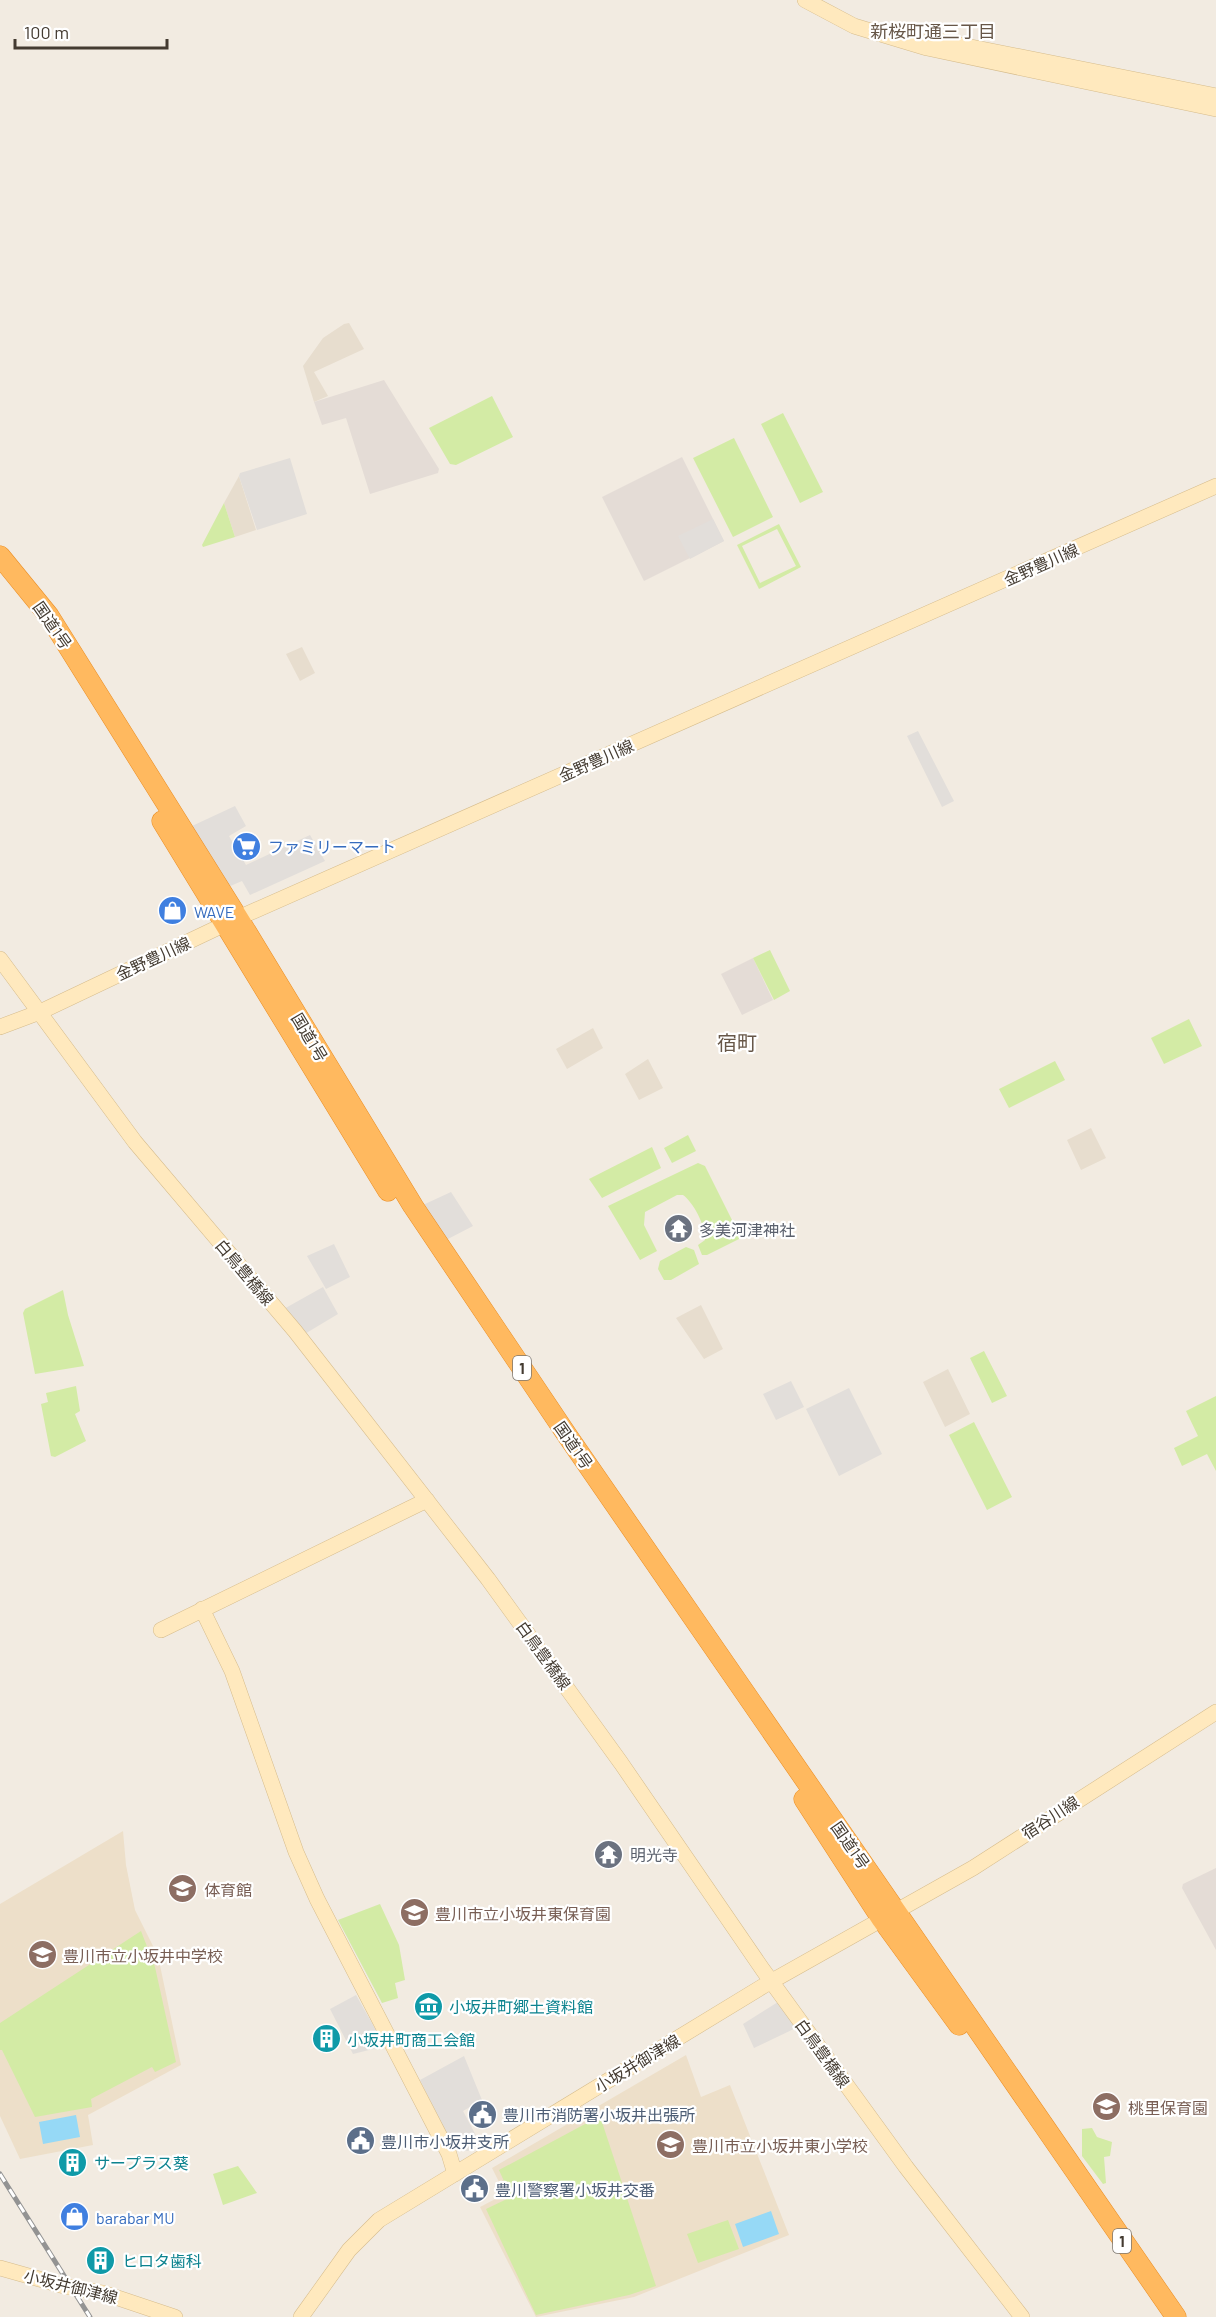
<svg xmlns="http://www.w3.org/2000/svg" width="1216" height="2317" viewBox="0 0 1216 2317" font-family="Barlow,'Noto Sans JP',sans-serif">
  <style>
    .residential { fill: #e7ddce }
    .industrial { fill: #e4dcd6 }
    .education { fill: #eddfc9 }
    .green { fill: #d3eba5; fill-rule: evenodd }
    .parking { fill: #e2deda }
    .water { fill: #96d9f6 }
    .lines { fill: none; stroke-linecap: round; stroke-linejoin: round }
    .secondary-casing { stroke: #d6bc8c; stroke-width: 16 }
    .highway-casing { stroke: #ea8d23; stroke-width: 21 }
    .secondary { stroke: #ffe9be; stroke-width: 15 }
    .highway { stroke: #ffb95f; stroke-width: 20 }
    .rail-casing { stroke: #939393; stroke-width: 5 }
    .rail { stroke: #fff; stroke-width: 3; stroke-dasharray: 9; stroke-linecap: butt }
    .labels { text-anchor: middle; dominant-baseline: central; stroke-width: 4.5; stroke-linejoin: round; paint-order: stroke }
    .shield { fill: #fff; stroke: #7c766f; stroke-width: 1.5 }
    .shield-label { font-size: 15px; font-weight: bold; fill: #443b31 }
    .street-label { font-size: 16px; fill: #443b31; stroke: #fff }
    .shop-label { font-size: 16px; fill: #366cbe; stroke: #fff; text-anchor: start }
    .worship-label { font-size: 16px; fill: #5b616d; stroke: #fff; text-anchor: start }
    .education-label { font-size: 16px; fill: #785e54; stroke: #fff; text-anchor: start }
    .culture-label { font-size: 16px; fill: #0d838f; stroke: #fff; text-anchor: start }
    .service-label { font-size: 16px; fill: #4e5e75; stroke: #fff; text-anchor: start }
    .neighbourhood-label { font-size: 18px; fill: #675748; stroke: #fff }
    .quarter-label { font-size: 20px; fill: #675748; stroke: #fff }
  </style>
  <rect width="100%" height="100%" fill="#f2ebe1"/>
  <path class="residential" d="M349 323 364 349 314 372 328 396 314 402 303 366 323 338 344 324Z
    M239 476 256 530 235 537 224 503Z
    M302 647 315 673 300 681 286 654Z
    M593 1028 603 1048 567 1069 556 1049Z
    M648 1059 663 1088 639 1100 625 1074Z
    M1091 1128 1106 1158 1081 1170 1067 1140Z
    M701 1305 723 1349 704 1359 676 1318Z
    M948 1369 970 1414 945 1427 923 1382Z"/>
  <path class="industrial" d="M384 380 439 469 438 473 370 494 346 418 322 425 314 402Z
    M682 457 724 541 644 581 602 497Z
    M753 958 773 1000 742 1015 721 974Z
    M1216 1868V1950L1182 1888 1183 1884Z"/>
  <path class="education" d="M123 1831 126 1865 135 1910 158 1956 181 2065 88 2115 93 2145 20 2159 0 2116V1904Z
    M686 2055 701 2097 730 2085 789 2235 634 2297 536 2317 480 2207 505 2194 492 2168Z"/>
  <path class="green" d="M492 396 513 437 456 465 450 464 429 428Z
    M783 413 823 492 800 503 761 424Z
    M734 438 773 517 733 537 693 458Z
    M224 503 235 537 203 547 202 545Z
    M779 524 801 567 759 589 737 545ZM777 529 796 566 760 583 742 546Z
    M770 950 790 991 774 1000 753 958Z
    M1189 1019 1202 1046 1164 1064 1151 1038Z
    M1055 1061 1065 1080 1009 1108 999 1089Z
    M688 1135 696 1151 672 1163 664 1148Z
    M652 1147 661 1168 602 1198 589 1179Z
    M698 1163 705 1166 741 1238 707 1255H702L698 1245 705 1240C706 1227 694 1203 683 1195H677L645 1212 644 1225 657 1251 640 1260 608 1206Z
    M686 1247 694 1250 699 1264 671 1280H664L658 1269 660 1261Z
    M63 1290 68 1315 84 1366 35 1374 23 1313 25 1309Z
    M984 1351 1007 1396 992 1403 970 1358Z
    M76 1386 80 1411 75 1414 86 1441 55 1457 51 1456 41 1404 48 1402 46 1393Z
    M1216 1396V1471L1207 1454 1182 1466 1174 1448 1198 1436 1186 1411Z
    M974 1422 1012 1497 987 1510 949 1435Z
    M380 1904 399 1945 405 1980 395 1983 398 1998 382 2003 338 1920Z
    M141 1931 155 1967 176 2062 155 2072 152 2067 91 2099 92 2107 35 2117 2 2050H0V2023Z
    M600 2116 656 2286 629 2295 536 2315 486 2209 511 2197 499 2170Z
    M1092 2128 1097 2137 1112 2142 1110 2156 1104 2157 1106 2183 1103 2184 1082 2156V2129Z
    M238 2166 257 2193 223 2205 213 2174Z
    M728 2220 739 2249 698 2263 687 2234Z"/>
  <path class="parking" d="M290 458 307 514 257 530 239 476 240 473Z
    M713 519 724 541 690 559 678 536Z
    M918 731 954 801 942 807 907 736Z
    M235 806 246 826 229 836 246 865 310 835 325 861 250 895 242 881 228 887 192 826Z
    M451 1192 473 1226 446 1240 424 1208 425 1204Z
    M334 1244 350 1277 326 1289 307 1256Z
    M323 1287 338 1314 303 1335 282 1310Z
    M791 1381 804 1407 776 1420 763 1394Z
    M849 1388 882 1454 839 1476 806 1409Z
    M356 1995 385 2046 353 2054 330 2009Z
    M778 2002 798 2027 754 2048 743 2024Z
    M464 2056 482 2100 463 2111 480 2143 468 2151 454 2149 420 2080Z"/>
  <path class="water" d="M76 2115 80 2137 43 2144 39 2122Z
    M771 2211 779 2234 743 2247 735 2224Z"/>
  <g class="lines">
    <defs>
      <path id="secondary" d="M805 0 854 26 927 48 1216 109
        M931 39 1216 96
        M0 959 135 1142 295 1331 488 1579 621 1763 763 1970 906 2167 1022 2317
        M0 1027 40 1012 238 918 1216 486
        M202 1609 232 1671 296 1852 317 1899 449 2154 455 2174
        M161 1630 427 1500
        M0 2268 64 2286 103 2293 175 2317
        M301 2317 349 2250 379 2220 765 1985 973 1868 1216 1712"/>
      <path id="highway" d="M0 556 49 616 238 918 413 1206 569 1438 1176 2317
        M162 821 388 1191
        M804 1799 881 1918 959 2025"/>
    </defs>
    <use href="#secondary" class="secondary-casing"/>
    <use href="#highway" class="highway-casing"/>
    <use href="#secondary" class="secondary"/>
    <use href="#highway" class="highway"/>
    <defs>
      <path id="rail" d="M0 2174 90 2317"/>
    </defs>
    <use href="#rail" class="rail-casing"/>
    <use href="#rail" class="rail"/>
  </g>
  <defs>
    <symbol id="supermarket-disc" viewBox="-11 -11 22 22"><circle r="9.5" fill="#3f7fe0" stroke="#fff"/><path d="M-6-5.5h2.5l.6 2H6L4.5 2H-2.5L-4.4-4H-6ZM-1.5 3.2a1.3 1.3 0 1 0 .1 0ZM3 3.2a1.3 1.3 0 1 0 .1 0Z" fill="#fff"/></symbol>
    <symbol id="shop-disc" viewBox="-11 -11 22 22"><circle r="9.5" fill="#3f7fe0" stroke="#fff"/><path d="M-5-2.5h2.3a2.7 3.5 0 0 1 5.4 0H5L5.5 6h-11ZM-1.5-2.5h3a1.5 2.3 0 0 0-3 0Z" fill="#fff"/></symbol>
    <symbol id="temple-disc" viewBox="-11 -11 22 22"><circle r="9.5" fill="#6b7280" stroke="#fff"/><path d="M0-6L5-2H3V0L6.5 2.5H4V6H1.5V3h-3V6H-4V2.5H-6.5L-3 0V-2H-5Z" fill="#fff"/></symbol>
    <symbol id="school-disc" viewBox="-11 -11 22 22"><circle r="9.5" fill="#8d6e63" stroke="#fff"/><path d="M0-5L7-2L0 1L-7-2ZM-4 1L0 2.5L4 1V4Q0 6-4 4Z" fill="#fff"/></symbol>
    <symbol id="museum-disc" viewBox="-11 -11 22 22"><circle r="9.5" fill="#0f9aa8" stroke="#fff"/><path d="M0-6L6-3V-2H-6V-3ZM-5-1h2V3h-2ZM-1-1h2V3h-2ZM3-1h2V3H3ZM-6 4H6V6H-6Z" fill="#fff"/></symbol>
    <symbol id="building-disc" viewBox="-11 -11 22 22"><circle r="9.5" fill="#0f9aa8" stroke="#fff"/><path d="M-4-6H4V6H1V3H-1V6H-4ZM-2.5-4.3h1.7v1.8h-1.7ZM.8-4.3h1.7v1.8H.8ZM-2.5-1h1.7V.8h-1.7ZM.8-1h1.7V.8H.8Z" fill="#fff"/></symbol>
    <symbol id="civic-disc" viewBox="-11 -11 22 22"><circle r="9.5" fill="#5c6f8a" stroke="#fff"/><path d="M-.6-6.5H3V-4.5H.6V-3L4-1V1h2V6H-6V1h2V-1L-.6-3ZM-1.2 2.5V6h2.4V2.5Z" fill="#fff"/></symbol>
  </defs>
  <g fill-rule="evenodd">
    <use href="#supermarket-disc" x="230" y="830" width="33" height="33"/>
    <use href="#shop-disc" x="156" y="894" width="33" height="33"/>
    <use href="#temple-disc" x="662" y="1212" width="33" height="33"/>
    <use href="#temple-disc" x="592" y="1838" width="33" height="33"/>
    <use href="#school-disc" x="166" y="1872" width="33" height="33"/>
    <use href="#school-disc" x="398" y="1896" width="33" height="33"/>
    <use href="#school-disc" x="26" y="1938" width="33" height="33"/>
    <use href="#museum-disc" x="412" y="1990" width="33" height="33"/>
    <use href="#building-disc" x="310" y="2022" width="33" height="33"/>
    <use href="#school-disc" x="1090" y="2090" width="33" height="33"/>
    <use href="#civic-disc" x="466" y="2098" width="33" height="33"/>
    <use href="#civic-disc" x="344" y="2124" width="33" height="33"/>
    <use href="#school-disc" x="654" y="2128" width="33" height="33"/>
    <use href="#building-disc" x="56" y="2146" width="33" height="33"/>
    <use href="#civic-disc" x="458" y="2172" width="33" height="33"/>
    <use href="#shop-disc" x="58" y="2200" width="33" height="33"/>
    <use href="#building-disc" x="84" y="2244" width="33" height="33"/>
  </g>
  <g class="labels">
    <g class="shield">
      <rect x="513" y="1356" width="18" height="24" rx="4.5"/>
      <rect x="1113" y="2229" width="18" height="24" rx="4.5"/>
    </g>
    <g class="shield-label">
      <text x="522" y="1368">1</text>
      <text x="1122" y="2241">1</text>
    </g>
    <g class="street-label">
      <text transform="translate(1041 564) rotate(-24)">金野豊川線</text>
      <text transform="translate(53 625) rotate(55)">国道1号</text>
      <text transform="translate(596 760) rotate(-24)">金野豊川線</text>
      <text transform="translate(153 958) rotate(-25)">金野豊川線</text>
      <text transform="translate(310 1037) rotate(59)">国道1号</text>
      <text transform="translate(245 1272) rotate(50)">白鳥豊橋線</text>
      <text transform="translate(574 1445) rotate(55)">国道1号</text>
      <text transform="translate(544 1655) rotate(54)">白鳥豊橋線</text>
      <text transform="translate(1050 1817) rotate(-33)">宿谷川線</text>
      <text transform="translate(851 1845) rotate(55)">国道1号</text>
      <text transform="translate(823 2053) rotate(54)">白鳥豊橋線</text>
      <text transform="translate(637 2063) rotate(-31)">小坂井御津線</text>
      <text transform="translate(71 2286) rotate(14)">小坂井御津線</text>
    </g>
    <g class="shop-label">
      <text x="268" y="846">ファミリーマート</text>
      <text x="194" y="911">WAVE</text>
      <text x="96" y="2217">barabar MU</text>
    </g>
    <g class="worship-label">
      <text x="699" y="1229">多美河津神社</text>
      <text x="630" y="1854">明光寺</text>
    </g>
    <g class="education-label">
      <text x="204" y="1889">体育館</text>
      <text x="435" y="1913">豊川市立小坂井東保育園</text>
      <text x="63" y="1955">豊川市立小坂井中学校</text>
      <text x="1128" y="2107">桃里保育園</text>
      <text x="692" y="2145">豊川市立小坂井東小学校</text>
    </g>
    <g class="culture-label">
      <text x="449" y="2006">小坂井町郷土資料館</text>
      <text x="347" y="2039">小坂井町商工会館</text>
      <text x="94" y="2162">サープラス葵</text>
      <text x="122" y="2260">ヒロタ歯科</text>
    </g>
    <g class="service-label">
      <text x="503" y="2114">豊川市消防署小坂井出張所</text>
      <text x="381" y="2141">豊川市小坂井支所</text>
      <text x="495" y="2189">豊川警察署小坂井交番</text>
    </g>
    <g class="neighbourhood-label">
      <text x="933" y="31">新桜町通三丁目</text>
    </g>
    <g class="quarter-label">
      <text x="737" y="1042">宿町</text>
    </g>
  </g>
  <path d="M15 39v9h152v-9" fill="none" stroke="#443b31" stroke-width="3"/>
  <text x="24" y="39" font-size="18" fill="#443b31" stroke="#ffffff" stroke-width="4.5" paint-order="stroke">100 m</text>
</svg>
